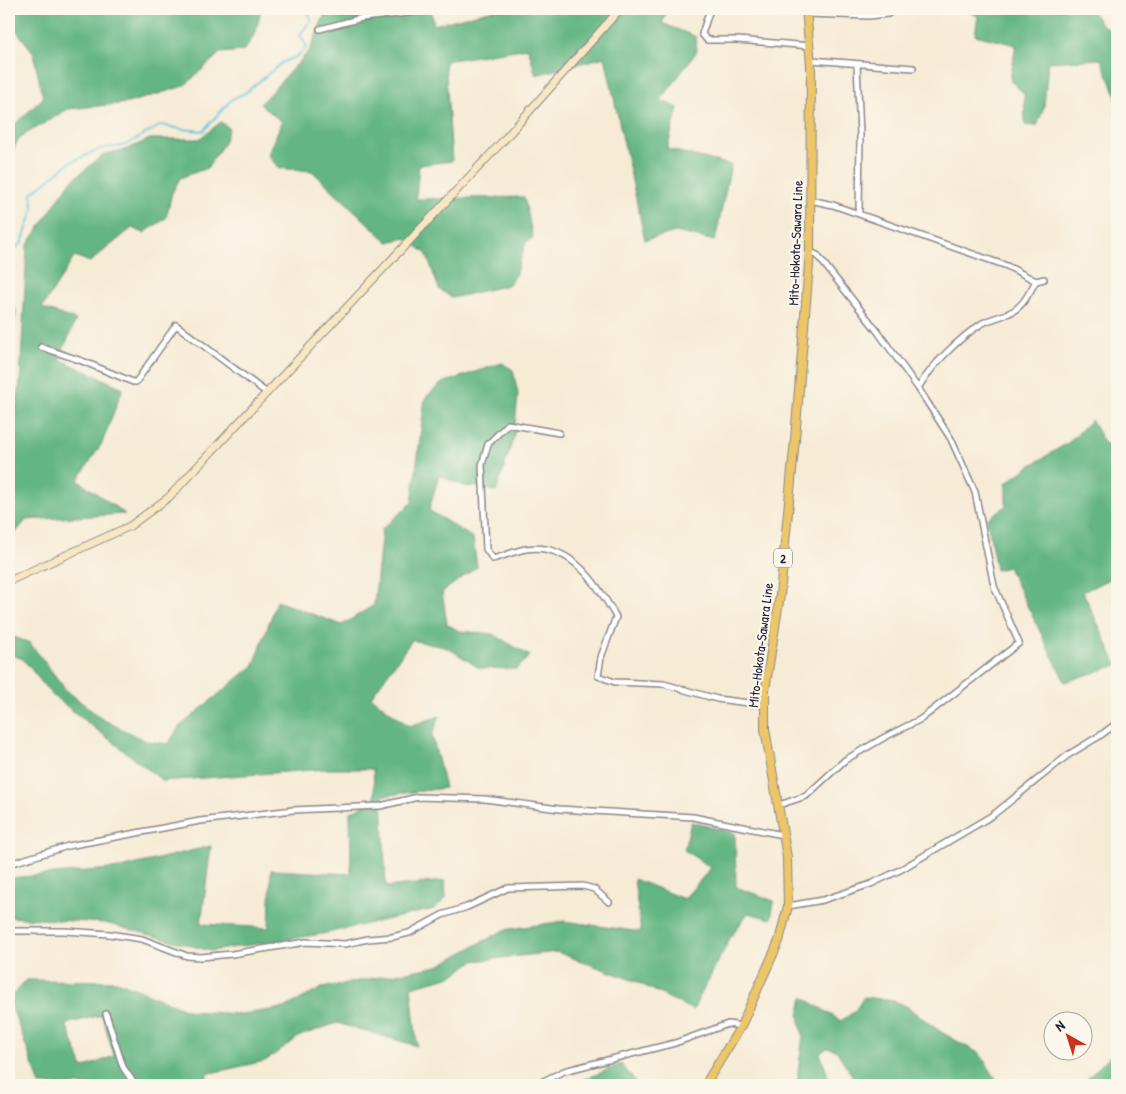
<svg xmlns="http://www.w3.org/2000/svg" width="1126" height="1094" viewBox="0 0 1126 1094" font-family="'Patrick Hand',sans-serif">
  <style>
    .forest { fill: #64b682; stroke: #436c5e; fill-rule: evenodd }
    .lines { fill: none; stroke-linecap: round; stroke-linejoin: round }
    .stream { stroke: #60c3de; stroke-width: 2 }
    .street-casing { stroke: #8c8688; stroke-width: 8 }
    .secondary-casing { stroke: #8c8688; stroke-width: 9 }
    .primary-casing { stroke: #8c8688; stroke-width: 10 }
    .street { stroke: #fff; stroke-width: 5 }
    .secondary { stroke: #f7e8c3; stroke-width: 7 }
    .primary { stroke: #ecc669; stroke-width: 8 }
    .labels { text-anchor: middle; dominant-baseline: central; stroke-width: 4.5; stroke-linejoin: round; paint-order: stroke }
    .shield { fill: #fbf7ec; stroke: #636270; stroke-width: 1 }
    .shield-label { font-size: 12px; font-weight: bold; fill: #22223b }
    .street-label { font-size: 14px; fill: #22223b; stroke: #fbf7ec }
  </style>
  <rect width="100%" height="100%" fill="#fbf7ec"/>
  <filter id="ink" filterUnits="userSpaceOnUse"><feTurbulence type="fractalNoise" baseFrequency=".02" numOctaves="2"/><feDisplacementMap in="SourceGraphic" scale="10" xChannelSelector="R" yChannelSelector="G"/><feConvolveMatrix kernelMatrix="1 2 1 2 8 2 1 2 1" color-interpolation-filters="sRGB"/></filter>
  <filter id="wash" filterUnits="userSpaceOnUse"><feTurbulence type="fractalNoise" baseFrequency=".0096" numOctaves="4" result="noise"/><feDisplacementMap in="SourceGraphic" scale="20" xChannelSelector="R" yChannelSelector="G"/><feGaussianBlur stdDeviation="1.12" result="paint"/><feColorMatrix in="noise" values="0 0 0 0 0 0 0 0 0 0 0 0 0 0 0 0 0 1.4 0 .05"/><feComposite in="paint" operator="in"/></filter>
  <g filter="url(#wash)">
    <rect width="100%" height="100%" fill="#f6ebd5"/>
    <path class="forest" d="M9 9H261C258 25 255 38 243 51L220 53 184 86 128 103 68 109 19 138 9 158V130L43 98 33 52 9 21Z
      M327 9H431L434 25 497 9H668L662 23 696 37 697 51 661 100 678 108 667 149 731 165 715 241 676 232 645 240 605 57 536 75 528 48 445 61 452 161 419 165 416 199 524 197 533 238 526 242 515 276 508 285 452 298 439 289 426 253 405 238 388 242 312 171 278 168 268 154 282 122 260 104 310 50Z
      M961 9H1090L1102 25 1117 34V105L1115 92 1101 59 1048 62 1044 107 1037 126 1025 125 1024 94 1010 80 1016 45 975 35 978 16Z
      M221 122 229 128 224 143 207 168 180 178 172 193 166 218 144 233 132 228 90 262 75 256 42 308 76 320 59 359 123 388 102 443 78 480 125 514 26 520 10 540H9V449L20 382 27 246 70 182 104 154 128 149 150 139H199Z
      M502 363 513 370 518 394 514 437 496 492 480 487 464 486 439 475 429 510 473 538 477 567 442 592 447 624 459 631 493 634 530 656 517 669 479 668 448 648 412 640 371 697 409 726 440 716 432 735 445 788 382 796 386 887 445 881 446 898 434 909 322 934 211 951 105 923 9 917V878L121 868 211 846 201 924 269 928 271 870 351 874 350 812 375 800 373 769H326L163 781 51 694 23 659 9 654V635L30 643 66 690 102 719 146 741 168 744 179 727 254 665 277 601 342 625 374 605 382 529 412 503 425 398 442 383Z
      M1091 420 1105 444 1117 445V526L1113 531 1117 540V575L1083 592 1117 665 1065 682 1008 567 996 570 987 519 1006 506V483L1030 466 1069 442Z
      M691 822 735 833 736 887 774 901 771 919 748 913 730 938 693 1010 637 982 557 952 473 961 452 976 411 987 417 1046 337 1023 300 1036 265 1061 206 1074 210 1085H40L9 999 26 980 117 981 190 1011 242 1014 284 1008 322 988 438 966 504 930 564 921 641 932 634 879 684 899 711 868 684 850ZM102 1015 114 1056 83 1068 66 1024Z
      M803 997 841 1021 855 1011 864 997 894 1001 906 1006 941 1032 980 1054 1000 1085H858L836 1050 827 1048 820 1053 831 1085H798V1072L803 1035 799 1016Z
      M1117 1049V1085H1089L1087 1079Z
      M621 1064 638 1085H571Z"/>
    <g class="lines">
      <path class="stream" d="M9 253 22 243 33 210 32 193 69 163 100 149 126 145 161 125 181 129 203 131 232 99 245 93 283 62 296 57 307 47 300 35 311 20 307 9
        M9 298 16 312 9 353"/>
    </g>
  </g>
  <g filter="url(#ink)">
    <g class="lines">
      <defs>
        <path id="street" d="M710 9 702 34 707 40H737L810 46
          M807 14 869 16 888 14
          M320 29 362 18 444 9
          M811 60 913 68
          M857 64 860 135 859 214
          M810 200 833 205 1007 266 1036 281 1044 279
          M41 347 82 361 133 382H136L176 325 267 393
          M918 388C932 365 958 339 981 324 991 318 1003 317 1013 311 1024 305 1030 291 1036 281
          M559 433 508 424 488 444 482 465 486 549 493 559C504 556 515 551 526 549 570 542 597 583 616 617L601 657 598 676 615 682 664 684 717 699 764 705
          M779 805 806 796 845 760 885 737 921 719 1019 643 994 586 975 492 951 439 918 388 878 332 817 255 810 252
          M9 864 68 846 200 821 293 810 380 806 418 797 485 799 559 809 693 817 783 835
          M788 906 823 900 871 884 900 870 993 815 1068 755 1101 735 1117 723
          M9 931H65L109 934 142 939 187 956 201 957 232 954 306 942 345 944 368 939 392 937 409 933 442 915 467 907 508 888 583 886 594 889 609 902
          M106 1014 123 1067 135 1085
          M535 1085 564 1071 675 1043 728 1024 741 1026"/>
        <path id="secondary" d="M9 581 130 526 169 497 502 142 620 9"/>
        <path id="primary" d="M705 1085 741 1026 779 941 788 906 787 857 765 729V690L780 595 795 439 810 252 811 65 806 9"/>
      </defs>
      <use href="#street" class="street-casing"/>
      <use href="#secondary" class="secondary-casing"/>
      <use href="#primary" class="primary-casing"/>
      <use href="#street" class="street"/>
      <use href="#secondary" class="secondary"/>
      <use href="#primary" class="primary"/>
    </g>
  </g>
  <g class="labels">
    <rect class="shield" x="774" y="548.5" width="18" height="19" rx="4"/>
    <g class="shield-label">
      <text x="783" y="558">2</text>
    </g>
    <g class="street-label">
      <text transform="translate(795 243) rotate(-88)">Mito-Hokota-Sawara Line</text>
      <text transform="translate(760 645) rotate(-83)">Mito-Hokota-Sawara Line</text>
    </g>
  </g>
  <rect width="1126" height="1094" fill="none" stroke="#fbf7ec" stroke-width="30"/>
  <g transform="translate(1068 1036) rotate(321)"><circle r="24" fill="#fbf7ec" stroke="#a4a2a5"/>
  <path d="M0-4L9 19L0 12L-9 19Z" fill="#c8321e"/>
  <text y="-8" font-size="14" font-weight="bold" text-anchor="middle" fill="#22223b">N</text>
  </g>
</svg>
